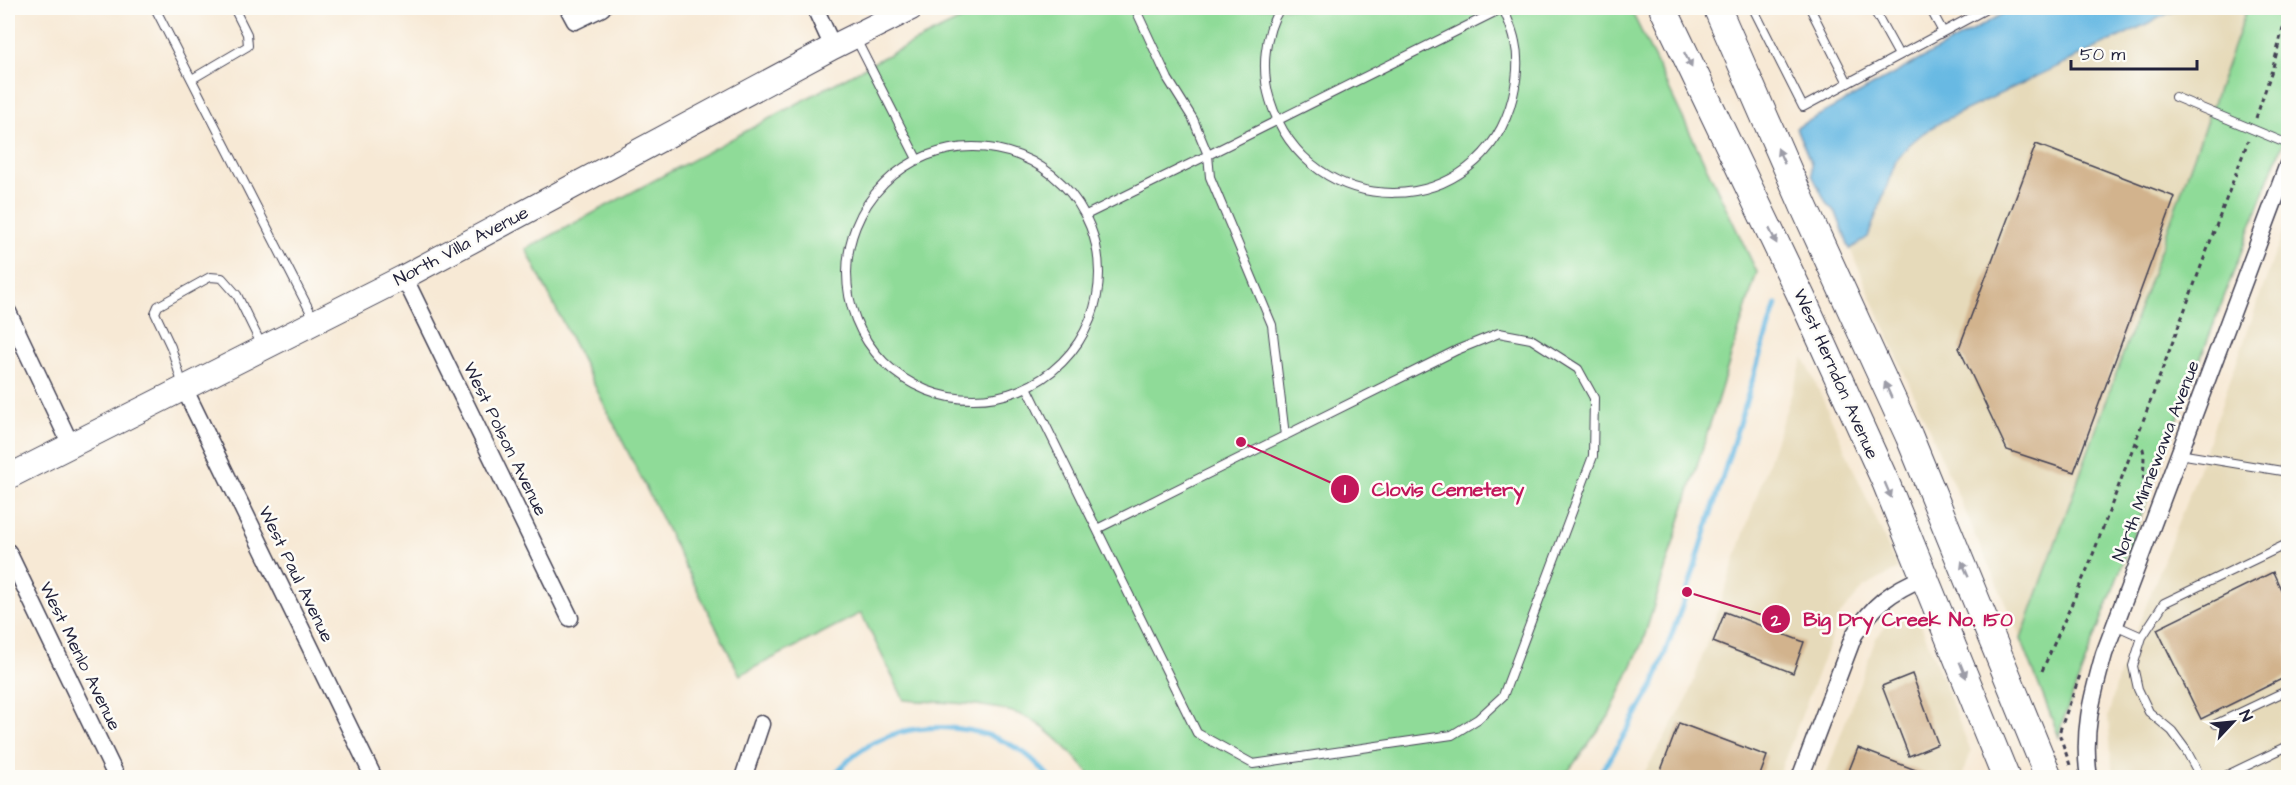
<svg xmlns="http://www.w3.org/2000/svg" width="2296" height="785" viewBox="0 0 2296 785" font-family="'Architects Daughter',sans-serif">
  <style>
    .built { fill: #e6daba }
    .green { fill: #8fdb98; stroke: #587e6a; stroke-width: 1.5 }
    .water { fill: #67b9e3; stroke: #446e8f; stroke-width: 1.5 }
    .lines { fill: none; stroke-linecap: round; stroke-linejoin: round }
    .stream { stroke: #67b9e3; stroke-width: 5 }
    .building { fill: #d2b38d }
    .lane-casing { stroke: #424052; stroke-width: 10 }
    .street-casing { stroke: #424052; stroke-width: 19 }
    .secondary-casing { stroke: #424052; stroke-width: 26 }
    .primary-casing { stroke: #424052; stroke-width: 29 }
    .path { stroke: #424052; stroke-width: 3; stroke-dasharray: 4.5 4.5; stroke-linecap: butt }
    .lane { stroke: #fff; stroke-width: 8 }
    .street { stroke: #fff; stroke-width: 16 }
    .secondary { stroke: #fff; stroke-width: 24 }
    .primary { stroke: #fff; stroke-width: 27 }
    .oneway { fill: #9c9ca7 }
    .labels { text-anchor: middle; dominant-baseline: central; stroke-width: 5; stroke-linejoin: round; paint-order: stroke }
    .street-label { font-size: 18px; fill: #22223b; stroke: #fdfcf7 }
    .leader { fill: none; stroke: #c2185b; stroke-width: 2 }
    .callout-dot { fill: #c2185b; stroke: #fdfcf7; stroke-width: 2 }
    .mark-label { font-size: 18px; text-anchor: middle; font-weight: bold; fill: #fff }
    .callout-label { font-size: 20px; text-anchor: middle; font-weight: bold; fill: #c2185b; stroke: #fdfcf7; stroke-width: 5; stroke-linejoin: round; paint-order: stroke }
  </style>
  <rect width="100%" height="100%" fill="#fdfcf7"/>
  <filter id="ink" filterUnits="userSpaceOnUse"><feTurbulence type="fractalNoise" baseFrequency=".0167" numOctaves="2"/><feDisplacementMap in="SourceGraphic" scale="12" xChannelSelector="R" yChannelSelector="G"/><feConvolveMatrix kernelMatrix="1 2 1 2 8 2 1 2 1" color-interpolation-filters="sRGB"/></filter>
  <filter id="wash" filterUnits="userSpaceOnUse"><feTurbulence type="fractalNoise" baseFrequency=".008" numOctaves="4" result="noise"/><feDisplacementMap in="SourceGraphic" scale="24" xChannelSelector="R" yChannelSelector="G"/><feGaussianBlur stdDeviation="1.35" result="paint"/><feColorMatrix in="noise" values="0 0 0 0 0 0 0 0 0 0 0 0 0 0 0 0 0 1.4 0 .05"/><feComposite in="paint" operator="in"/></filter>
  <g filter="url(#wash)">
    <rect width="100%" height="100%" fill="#f7e9d5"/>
    <path class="built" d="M2180 8H2247L2021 639 1850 249 1868 237 1896 161 1910 144 1923 133 1941 122Z
      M2288 217V731L2273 739 2288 733V777H2113L2108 717 2118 678 2195 479Z
      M1804 357 1898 569 1863 588 1840 615 1778 777 1641 778 1688 698Z
      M1917 614 1971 752 1962 777 1825 778 1876 638 1893 618Z"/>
    <path class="green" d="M985 8H1630L1757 272 1643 641 1609 716 1570 769 1560 777 1093 778C1074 756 1054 732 1028 718 995 702 941 703 904 700L861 613 740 675 526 249 884 57Z
      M2247 8H2288V129L2061 726 2059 737 2021 639Z"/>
    <path class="water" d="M2013 8H2180L1941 122 1923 133 1910 144 1896 161 1868 237 1850 249 1836 213 1827 204 1812 175 1811 163 1796 128Z"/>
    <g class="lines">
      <path class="stream" d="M831 778C841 767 853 755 866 747 913 718 982 722 1027 755 1035 761 1043 770 1050 778
        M1596 778 1610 759 1654 684 1687 592 1776 304"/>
    </g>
    <g id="blocks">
      <path class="building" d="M2036 144 2175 197 2074 472 2007 450 1959 348Z
        M2273 572 2288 605V676L2201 719 2157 629Z
        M1725 612 1804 642 1793 673 1713 642Z
        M1912 674 1938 744 1909 756 1882 686Z
        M1679 723 1767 756 1759 778H1658Z
        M1858 748 1934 777V778H1846Z"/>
    </g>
  </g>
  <g filter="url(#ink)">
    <use href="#blocks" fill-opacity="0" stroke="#424052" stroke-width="1.5"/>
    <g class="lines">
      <defs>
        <path id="lane" d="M155 8 314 319
          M1135 8 1168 79 1193 119 1208 155 1503 8
          M1280 8C1264 34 1261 71 1270 100 1308 225 1482 224 1513 96 1517 79 1519 59 1515 42 1513 30 1507 18 1503 8
          M1753 8 1803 107 1988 8
          M1810 8 1848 83
          M1873 8 1899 55
          M1930 8 1943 32
          M856 39 917 159
          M192 79 248 46 247 34 234 8
          M2175 97 2288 144
          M847 273a126 126 0 1 1 252 0a126 126 0 1 1-252 0Z
          M1086 215 1208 155 1210 177 1272 325 1285 436
          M183 386 171 347 155 313 158 306 210 277 222 278 237 295 263 348
          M1027 387 1197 733 1253 764 1452 735 1478 719 1503 696 1593 456 1594 398 1578 369 1531 339 1499 333 1457 350 1097 529
          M2179 454 2288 472
          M2115 625 2142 637
          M2216 724 2288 690
          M2201 778 2186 750 2172 731 2149 712 2138 689 2133 666 2142 637 2164 603 2287 544 2288 546
          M2221 778 2288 746"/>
        <path id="street" d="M568 8 575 21 602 8
          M815 8 833 47
          M404 277 570 618
          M8 312 71 445
          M184 388 374 778
          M8 552 117 778
          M743 778 761 724
          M1800 778 1854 635C1873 605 1891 591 1925 577
          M2089 778C2082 732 2092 697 2104 654L2288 164"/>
        <path id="secondary" d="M8 477 404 277 833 47 911 8"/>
        <path id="primary" d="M1663 8 1802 298 1886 483 2006 778
          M1717 8 1804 207 1909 436 2049 778"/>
      </defs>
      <use href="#lane" class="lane-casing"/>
      <use href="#street" class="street-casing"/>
      <use href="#secondary" class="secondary-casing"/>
      <use href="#primary" class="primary-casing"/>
      <path class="path" d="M2256 118 2273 67 2288 8
        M2135 443 2143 449 2144 454 2143 500
        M2042 671 2089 565 2248 141
        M2070 765 2059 733 2080 675"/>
      <use href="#lane" class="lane"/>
      <use href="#street" class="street"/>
      <use href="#secondary" class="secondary"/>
      <use href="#primary" class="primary"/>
    </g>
    <defs><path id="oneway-solid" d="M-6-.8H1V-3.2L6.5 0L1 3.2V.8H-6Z" transform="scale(1.5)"/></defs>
    <g class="oneway">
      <use href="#oneway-solid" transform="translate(1688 60) rotate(64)"/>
      <use href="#oneway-solid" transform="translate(1781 156) rotate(-114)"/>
      <use href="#oneway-solid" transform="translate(1773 236) rotate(64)"/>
      <use href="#oneway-solid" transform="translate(1888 390) rotate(-114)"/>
      <use href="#oneway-solid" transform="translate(1888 490) rotate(67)"/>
      <use href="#oneway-solid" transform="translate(1965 569) rotate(-113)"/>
      <use href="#oneway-solid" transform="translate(1963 670) rotate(68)"/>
    </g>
  </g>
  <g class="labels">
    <g class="street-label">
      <text transform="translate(461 246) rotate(-28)">North Villa Avenue</text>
      <text transform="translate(1836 374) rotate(66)">West Herndon Avenue</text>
      <text transform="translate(505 439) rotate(64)">West Polson Avenue</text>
      <text transform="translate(2156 461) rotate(-69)">North Minnewawa Avenue</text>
      <text transform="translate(296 574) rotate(64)">West Paul Avenue</text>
      <text transform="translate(80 656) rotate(64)">West Menlo Avenue</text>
    </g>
  </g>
  <path class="leader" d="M1241 442L1345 489M1687 592L1776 619"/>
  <g class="callout-dot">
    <circle cx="1241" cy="442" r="6"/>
    <circle cx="1687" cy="592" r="6"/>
    <circle cx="1345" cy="489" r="15"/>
    <circle cx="1776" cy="619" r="15"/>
  </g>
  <g class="mark-label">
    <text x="1345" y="495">1</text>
    <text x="1776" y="626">2</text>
  </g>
  <g class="callout-label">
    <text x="1448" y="496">Clovis Cemetery</text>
    <text x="1908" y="626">Big Dry Creek No. 150</text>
  </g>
  <rect width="2296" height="785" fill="none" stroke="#fdfcf7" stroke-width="30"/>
  <g transform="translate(2233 722) rotate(64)" stroke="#fdfcf7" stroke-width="4.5" paint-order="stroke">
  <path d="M0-4.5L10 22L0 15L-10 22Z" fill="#22223b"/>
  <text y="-9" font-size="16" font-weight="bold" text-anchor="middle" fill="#22223b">N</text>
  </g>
  <path d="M2071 60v9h126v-9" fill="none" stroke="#22223b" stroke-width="3"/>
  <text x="2080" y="60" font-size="18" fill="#22223b" stroke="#fdfcf7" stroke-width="4.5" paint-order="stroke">50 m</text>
</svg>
